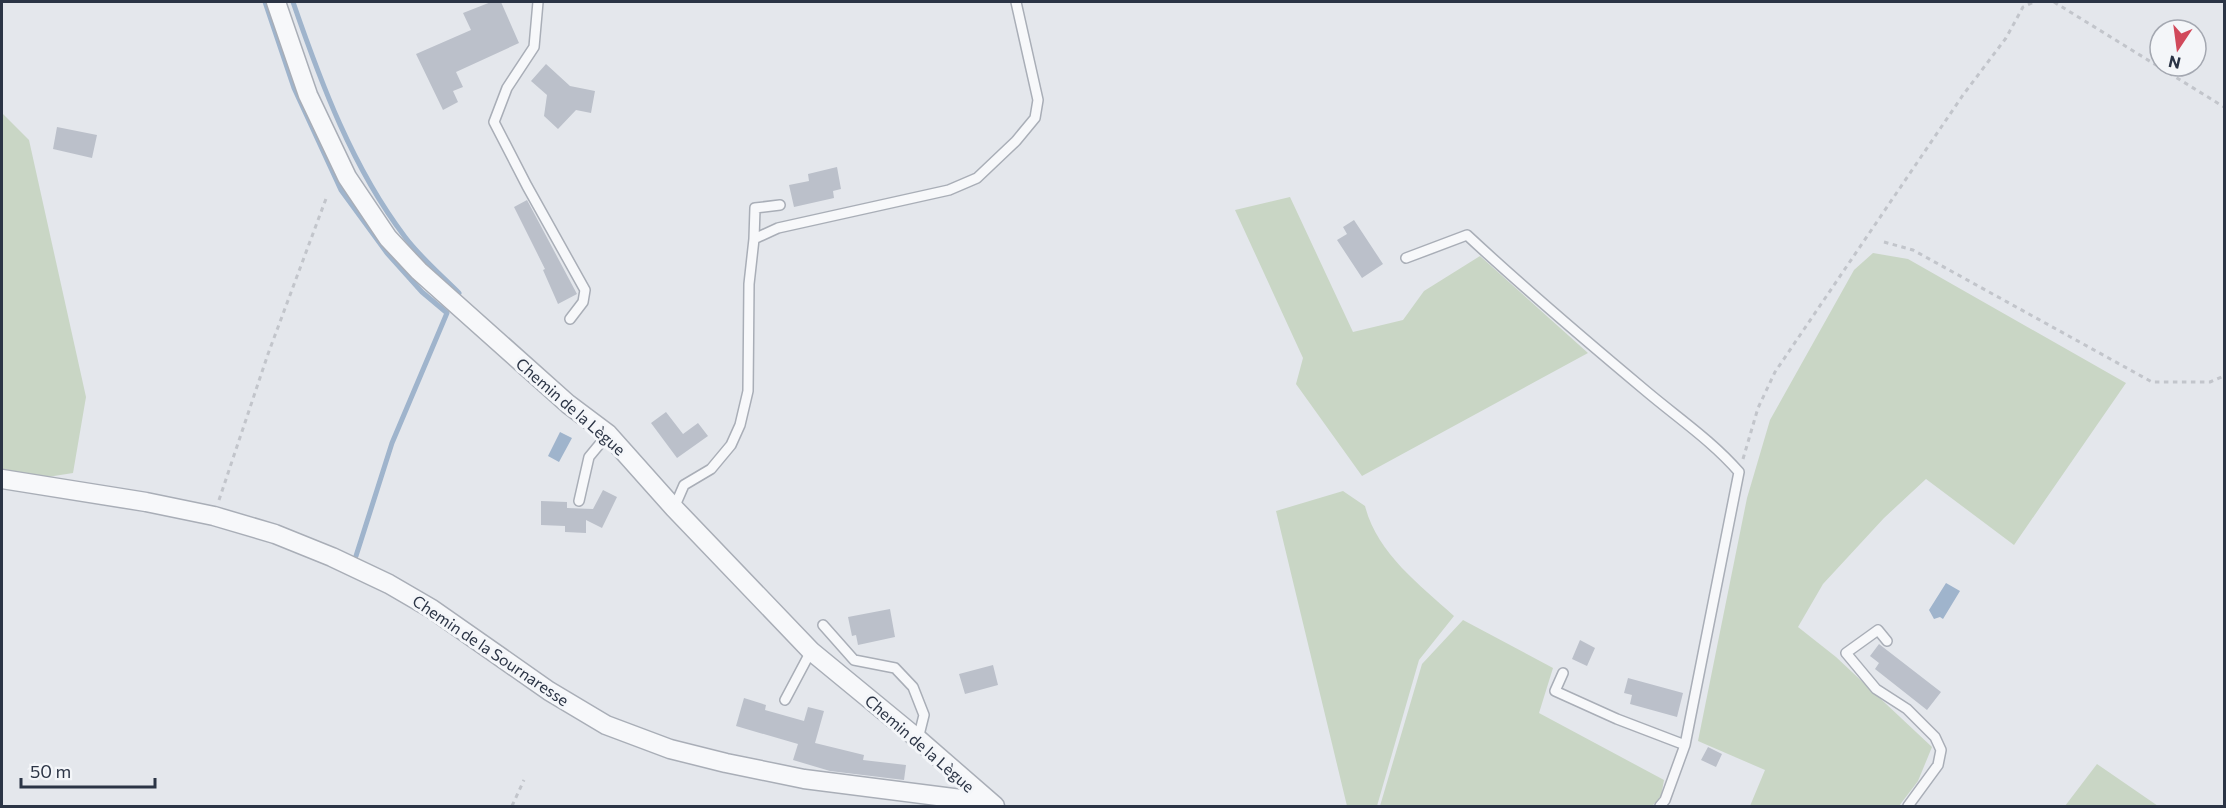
<svg xmlns="http://www.w3.org/2000/svg" width="2226" height="808" viewBox="0 0 2226 808" font-family="Commissioner,sans-serif">
  <style>
    .green { fill: #c9d6c5 }
    .water { fill: #9fb4cc }
    .lines { fill: none; stroke-linecap: round; stroke-linejoin: round }
    .stream { stroke: #9fb4cc; stroke-width: 5 }
    .building { fill: #bbc0ca }
    .lane-casing { stroke: #a9aeb7; stroke-width: 12 }
    .street-casing { stroke: #a9aeb7; stroke-width: 21 }
    .path { stroke: #c2c5cb; stroke-width: 3; stroke-dasharray: 4.5 4.5; stroke-linecap: butt }
    .lane { stroke: #f7f8fa; stroke-width: 9 }
    .street { stroke: #f7f8fa; stroke-width: 18 }
    .labels { text-anchor: middle; dominant-baseline: central; stroke-width: 6; stroke-linejoin: round; paint-order: stroke }
    .street-label { font-size: 16px; fill: #2b3445; stroke: #f4f6f9 }
  </style>
  <rect width="100%" height="100%" fill="#e4e7ec"/>
  <path class="green" d="M2 113 29 140 86 397 73 473 35 479 2 472Z
    M1290 197 1353 332 1403 320 1424 291 1480 256 1588 353 1362 476 1296 384 1303 358 1235 210Z
    M1873 253 1908 259 2126 383 2014 545 1926 479 1884 518 1823 584 1798 627 1836 657 1932 747 1918 781 1899 806H1750L1765 770 1698 741 1747 498 1770 420 1854 270Z
    M1343 491 1365 506C1377 553 1419 584 1454 616L1419 660 1377 806H1347L1276 511Z
    M1463 620 1553 668 1539 713 1664 780 1661 797 1652 806H1380L1422 664Z
    M2097 764 2158 806H2065Z"/>
  <path class="water" d="M560 432 572 438 559 462 548 456Z
    M1946 583 1960 591 1943 619 1940 617 1934 619 1929 610Z"/>
  <g class="lines">
    <path class="stream" d="M265 2 294 88 341 190 387 253 422 292 447 313 392 443 356 556
      M293 2C321 83 352 167 405 237 420 257 441 275 459 293"/>
  </g>
  <path class="building" d="M491 2H501L519 43 456 72 463 87 453 91 458 102 443 110 416 54 471 30 463 13Z
    M546 64 570 86 595 91 591 113 576 110 558 129 544 116 547 95 531 81Z
    M57 127 97 135 92 158 53 149Z
    M837 167 841 189 833 191 834 198 794 207 789 185 809 181 808 174Z
    M527 200 577 294 558 304 543 270 545 269 514 207Z
    M1354 220 1383 264 1362 278 1337 240 1347 234 1343 227Z
    M666 412 683 434 698 423 708 436 677 458 651 423Z
    M603 490 617 497 602 528 586 520V533L565 532V526L541 525V501L567 502V508L593 509Z
    M890 609 895 637 858 645 856 635 852 636 848 617Z
    M1580 640 1595 648 1587 666 1572 659Z
    M1879 644 1941 692 1927 710 1875 669 1879 663 1870 656Z
    M993 665 998 685 965 694 959 674Z
    M1628 678 1683 693 1677 717 1630 704 1632 695 1624 693Z
    M744 698 766 705 765 710 804 721 808 707 824 711 815 743 864 755 863 760 906 765 904 780 830 771 793 760 798 744 736 726Z
    M1708 747 1722 754 1716 767 1701 760Z"/>
  <g class="lines">
    <defs>
      <path id="lane" d="M538 2 534 47 507 88 494 122 527 186 585 290 583 302 570 319
        M754 239 755 208 780 205
        M1406 258 1467 235C1525 289 1585 340 1646 391 1678 418 1712 441 1739 472L1685 745
        M579 501 589 457 608 434
        M674 508 684 485 711 469 731 445 740 425 748 391 749 284 754 239 778 228 949 190 977 178 1016 141 1035 118 1038 100 1016 2
        M823 625 854 660 895 668 913 687 924 715 918 739
        M1887 641 1878 630 1846 653 1876 689 1907 709 1935 737 1941 750 1938 765 1908 806
        M1563 673 1555 691 1617 719 1685 745 1665 800 1660 806
        M785 700 811 651"/>
      <path id="street" d="M276 2 308 95 347 177 388 238 419 271 568 404 608 434 674 508 811 651 918 739 995 806
        M2 479 146 502 214 516 275 534 332 557 389 584 432 609 549 691 606 725 670 749 726 763 804 779 961 799H986"/>
    </defs>
    <use href="#lane" class="lane-casing"/>
    <use href="#street" class="street-casing"/>
    <path class="path" d="M2054 2 2224 107
      M1884 242 1913 250 2152 382H2210L2224 376
      M1743 459 1758 408 1775 372 1963 95 2006 38 2023 7 2034 2
      M219 500 268 354 327 196
      M512 806 524 780"/>
    <use href="#lane" class="lane"/>
    <use href="#street" class="street"/>
  </g>
  <g class="labels">
    <g class="street-label">
      <text transform="translate(571 406) rotate(41)">Chemin de la Lègue</text>
      <text transform="translate(491 650) rotate(34)">Chemin de la Sournaresse</text>
      <text transform="translate(920 743) rotate(41)">Chemin de la Lègue</text>
    </g>
  </g>
  <rect width="2226" height="808" fill="none" stroke="#2b3445" stroke-width="6"/>
  <g transform="translate(2178 48) rotate(193)"><circle r="28" fill="#f4f6f9" stroke="#a4a8b1" stroke-width="1.5"/>
  <path d="M0-4.5L10 22L0 15L-10 22Z" fill="#d1495b"/>
  <text y="-9" font-size="16" font-weight="bold" text-anchor="middle" fill="#2b3445">N</text>
  </g>
  <path d="M21 778v9h134v-9" fill="none" stroke="#2b3445" stroke-width="3"/>
  <text x="30" y="778" font-size="18" fill="#2b3445" stroke="#f4f6f9" stroke-width="4.5" paint-order="stroke">50 m</text>
</svg>
